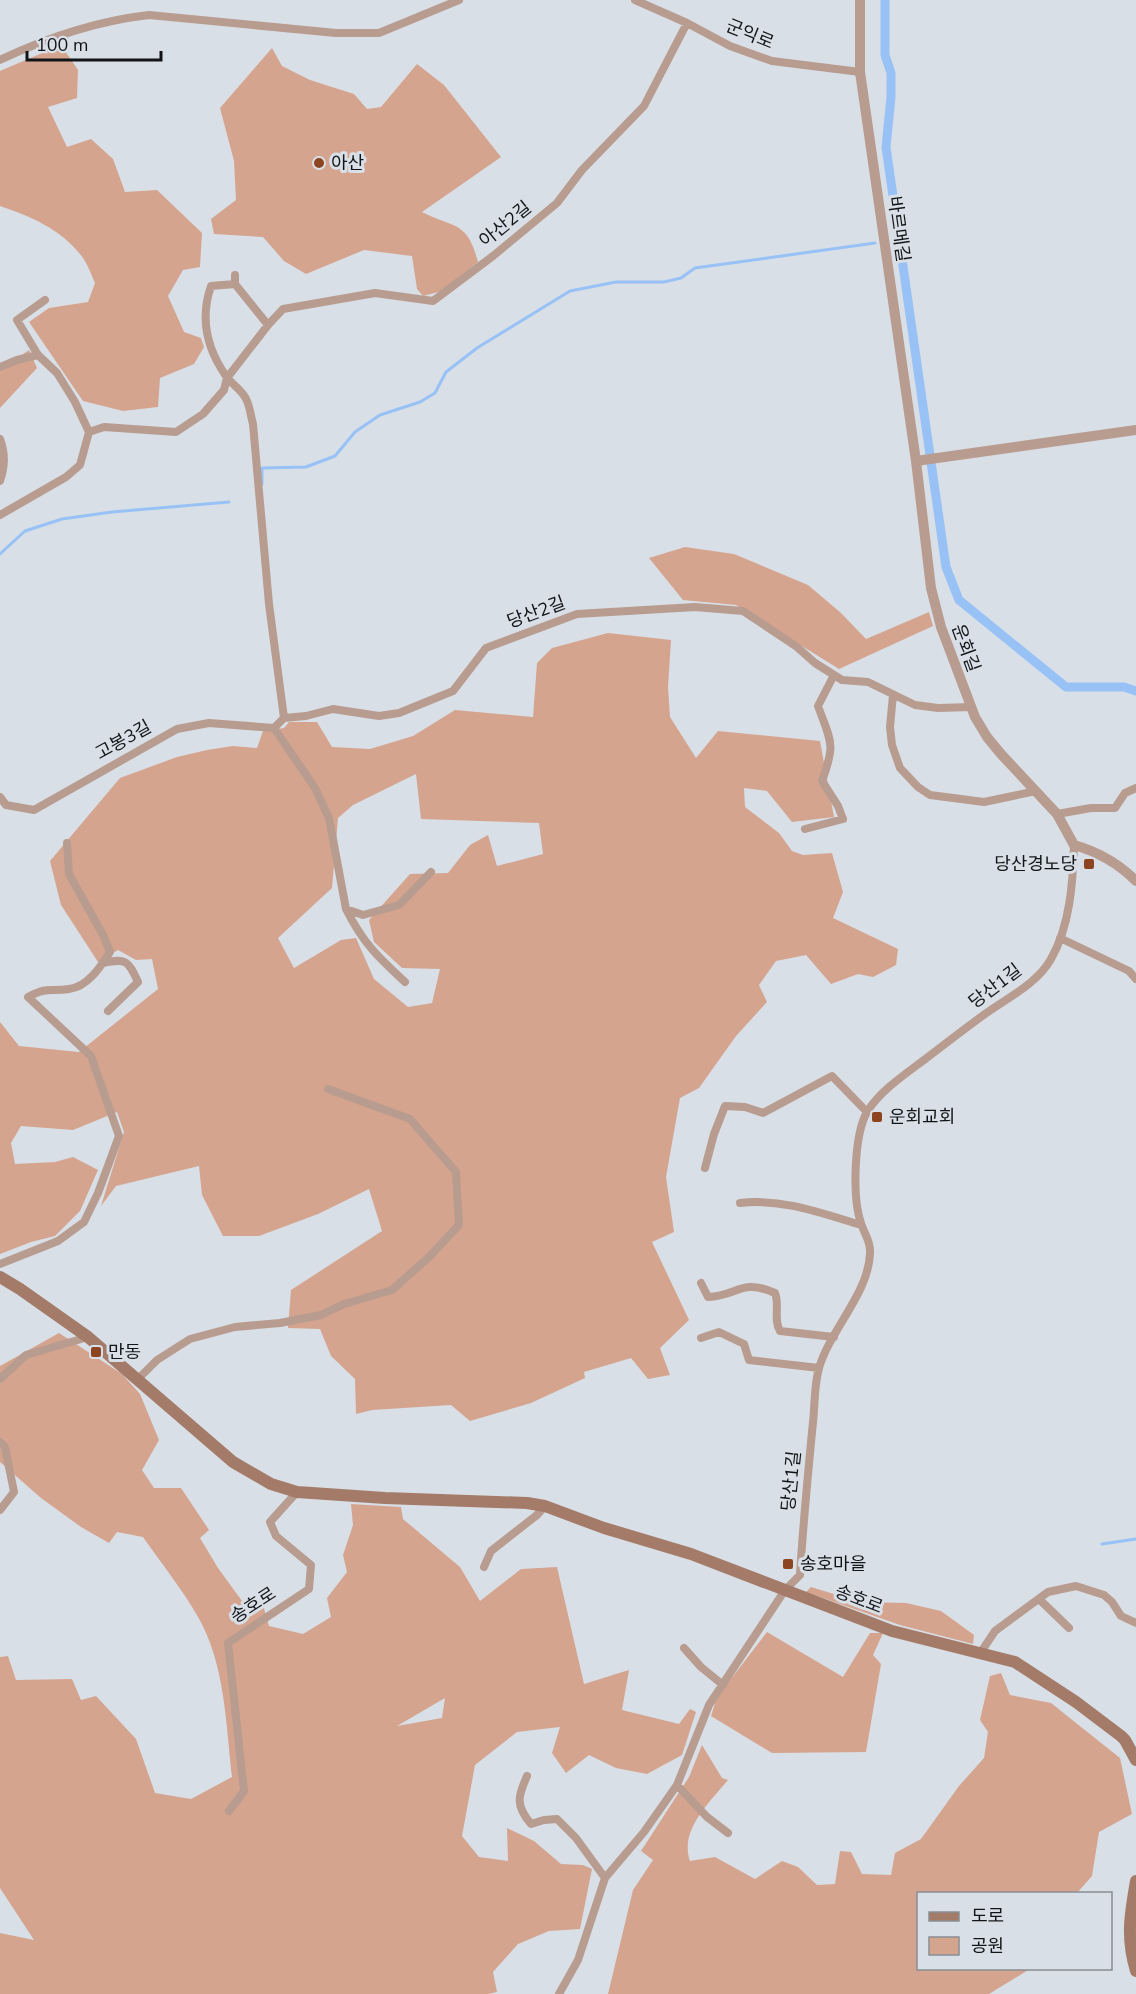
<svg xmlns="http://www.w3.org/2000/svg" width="1136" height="1994" viewBox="0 0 1136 1994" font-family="'Nunito Sans','Noto Sans KR',sans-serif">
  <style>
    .green { fill: #d5a48e; fill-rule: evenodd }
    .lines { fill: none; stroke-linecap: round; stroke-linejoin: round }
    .stream { stroke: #98c2f6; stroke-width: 3 }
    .canal { stroke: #98c2f6; stroke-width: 9 }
    .minor { stroke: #b89c8f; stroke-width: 8 }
    .tertiary { stroke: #b89c8f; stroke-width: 10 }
    .secondary { stroke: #a47b68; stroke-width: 12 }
    .poi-dot { fill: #8c4421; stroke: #d9dfe7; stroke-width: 2 }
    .labels { text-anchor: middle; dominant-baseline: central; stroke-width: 6; stroke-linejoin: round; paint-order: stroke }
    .street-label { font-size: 18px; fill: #121517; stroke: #d9dfe7 }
    .poi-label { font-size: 18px; fill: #121517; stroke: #d9dfe7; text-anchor: start }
  </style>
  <rect width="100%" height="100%" fill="#d9dfe7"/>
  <path class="green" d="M61 45 78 70 77 98 48 107 67 147 91 139 113 159 125 192 157 190 202 233 200 267 183 270 168 296 184 332 201 338 204 347 194 364 160 378 158 407 123 411 83 401 29 322 49 308 88 302 95 283C91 274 87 262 80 254 60 229 30 216 0 206V71Z
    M272 48 282 66 310 80 354 94 367 109 381 107 417 64 444 85 501 157 422 212C455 229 467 220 478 262L442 291 423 296 417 289 412 256 364 250 306 274 284 261 263 237 214 234 211 219 236 200 234 161 220 108Z
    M29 350 37 368 0 408V370Z
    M685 547 734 554 808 585 841 613 866 639 929 612 933 626 839 669 736 605 683 600 649 558Z
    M608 633 671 640 668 687 670 717 696 758 718 731 820 741 834 817 792 822 767 791 744 788 745 807 779 833 792 851 803 855 832 853 843 892 833 918 898 949 896 965 873 977 858 974 831 984 806 955 776 961 759 985 767 1002 736 1036 699 1088 680 1098 666 1177 674 1232 652 1242 689 1320 660 1348 670 1375 648 1379 631 1358 584 1372 585 1378 531 1403 470 1421 451 1405 372 1410 356 1414 355 1379 331 1356 320 1329 288 1328 291 1290 382 1231 369 1189 318 1214 259 1236H223L202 1195 199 1166 116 1186 101 1206 124 1132 117 1112 73 1130 21 1126 11 1143 15 1164 55 1162 73 1157 98 1170 80 1211 55 1236 31 1242 0 1254V1022L19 1046 79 1052 158 989 152 959 136 960 118 950 98 962 61 905 50 861 120 778 177 757 207 750 233 746 257 748 263 731 284 728 289 722H317L332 747 370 749 413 736 455 710 533 717 537 663 552 648ZM416 774 421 819 539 823 543 854 497 866 488 835 470 845 448 873 410 874 369 920 374 942 402 968 440 969 432 1003 408 1007 374 979 356 938 341 940 294 968 278 938 332 888 338 818 353 805Z
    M59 1333 122 1374 140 1394 159 1440 142 1470 154 1488H181L209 1530 200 1538 218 1568 242 1601 261 1598 269 1626 303 1634 331 1617 327 1598 347 1572 343 1555 353 1525 351 1504 401 1507 403 1519 460 1567 480 1601 521 1569 557 1567 584 1684 629 1670 622 1710 679 1724 690 1709 696 1712 682 1755 647 1774 616 1768 589 1755 566 1773 552 1753 560 1727 517 1732 475 1765 462 1836 479 1857 508 1861 507 1828 534 1841 561 1864 583 1865 592 1869 580 1929 549 1931 518 1944 493 1972 497 1992 488 1994H0V1933L34 1940 0 1888V1657L8 1656 16 1680 72 1679 81 1700 96 1696 136 1739 155 1793 191 1799 232 1777C226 1725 225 1663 198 1617 182 1589 161 1563 143 1537L117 1532 109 1543 81 1527 41 1498 0 1462V1366ZM445 1698 442 1718 397 1726Z
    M811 1587 860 1602 906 1603 941 1611 974 1635 973 1644 900 1625 806 1592Z
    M767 1632 843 1677 870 1633H883L873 1655 881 1664 866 1752 772 1753 711 1716 717 1697Z
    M1001 1673 1010 1695 1051 1703 1120 1758 1132 1814 1099 1832 1092 1876 1077 1893 918 1894V1968L1030 1969 989 1994H608L633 1890 653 1860 641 1851 689 1777 702 1745 722 1778 728 1780C710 1802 679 1830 690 1861L715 1857 755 1879 782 1861 798 1867 817 1885 835 1884 840 1851 851 1852 862 1874 891 1875 895 1853 921 1839 959 1786 984 1758 988 1732 980 1720 990 1676Z"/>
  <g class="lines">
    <path class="stream" d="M262 484V468L306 467 335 456 355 432 380 415 420 402 435 393 446 372 477 348 570 291 616 282H664L681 278 695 268 875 243
      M0 554 25 531 62 519 112 512 229 502
      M1102 1544 1136 1539"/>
    <path class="canal" d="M885 0V55L891 73V97L886 147 946 567 959 600 1066 687H1124L1136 691"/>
    <path class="minor" d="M635 0 687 23 730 46 772 61 860 72
      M0 60C46 38 97 21 149 15L336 33H379L459 0
      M235 284 211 286C200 318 207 349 226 376 232 385 243 390 247 401 250 408 251 417 253 424L269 604 284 718
      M268 325 283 309 375 293 433 301 493 256 557 203 582 170 644 106 687 23
      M38 355 17 320 45 300
      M0 367 17 360 38 355 57 373 75 402 89 432 80 465 66 477 0 515
      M89 432 104 427 176 432 203 414 224 390 227 378 268 325 235 284V275
      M0 439C5 452 5 467 0 481
      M893 695 890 727 892 745 900 768 918 787 930 795 984 802 1036 791
      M274 728 284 718 306 716 333 709 379 716 399 713 453 691 486 648 577 614 695 607 743 611 797 647 815 663 842 680 868 682 915 705 938 708 971 707
      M274 728 315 788 329 818 346 909 363 915 399 905 431 872
      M0 797 6 805 34 810 177 729 209 723 274 728
      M1057 814 1091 808H1115L1125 793 1136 788
      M805 829 843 819 838 806 822 781C836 743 831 742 818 706L834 675
      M346 909C363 943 378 957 405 982
      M1060 938 1129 971 1136 979
      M103 963C126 958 128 960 138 982L108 1011
      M705 1168 714 1134 725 1106 745 1107 763 1113 832 1076 867 1112
      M740 1203C782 1198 821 1213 861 1225
      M0 1264 58 1241 84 1222 98 1193 119 1136 91 1056 28 997C49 986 49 992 69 989 88 987 101 966 110 952L103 935 69 874 67 843
      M701 1283 708 1297C738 1296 741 1278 775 1293 780 1305 773 1320 780 1331L834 1337
      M701 1338 719 1332 744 1344 749 1360 819 1368
      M0 1379 26 1355 88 1337
      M138 1379 157 1360 190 1339 235 1327 280 1323 321 1315 344 1304 392 1290 429 1257 459 1225 456 1172 410 1119 328 1089
      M0 1442 5 1447 14 1492 0 1510
      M484 1567 491 1551 537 1515 545 1506
      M1039 1599 1069 1628
      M684 1648 701 1667 723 1685
      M981 1652 995 1631 1048 1592 1076 1586 1104 1595 1112 1602 1121 1616 1136 1623
      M527 1776C518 1796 515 1805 531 1824L544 1820 557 1819 576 1838 605 1878
      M677 1785 707 1817 728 1833
      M229 1811 244 1791 228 1643 309 1589 311 1565 276 1536 270 1522 297 1492
      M559 1994 578 1960 605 1878 644 1832 677 1785 709 1705 785 1590 800 1575C803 1524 808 1473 813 1422 815 1405 814 1385 819 1368 830 1330 869 1293 870 1253 871 1241 864 1234 861 1223 852 1198 854 1135 867 1112 880 1091 904 1075 924 1060 944 1045 964 1029 985 1014 1007 998 1037 984 1051 959 1070 926 1073 882 1074 845"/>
    <path class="tertiary" d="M860 0V72L916 461 931 588 941 627 975 717 987 737 1001 754 1057 814 1074 845C1099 852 1118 863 1136 881
      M916 461 1136 430"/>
    <path class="secondary" d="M0 1277 20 1289 88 1337 233 1462 271 1484 297 1492 385 1498 527 1503 545 1506 604 1528 691 1554 892 1631 1015 1662 1076 1702 1121 1736 1125 1740 1136 1760
      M1136 1881C1130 1915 1126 1938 1136 1971"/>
  </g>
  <g class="poi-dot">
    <circle cx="319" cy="163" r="6"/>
    <rect x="1083" y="858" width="12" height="12" rx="3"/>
    <rect x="871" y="1111" width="12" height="12" rx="3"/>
    <rect x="90" y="1346" width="12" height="12" rx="3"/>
    <rect x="782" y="1558" width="12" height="12" rx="3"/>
  </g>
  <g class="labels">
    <g class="street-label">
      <text transform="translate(750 34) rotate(22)">군익로</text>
      <text transform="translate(505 224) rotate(-39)">아산2길</text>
      <text transform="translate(899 229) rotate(82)">바르메길</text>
      <text transform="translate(536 612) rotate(-20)">당산2길</text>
      <text transform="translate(966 648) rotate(70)">운회길</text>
      <text transform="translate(123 740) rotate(-29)">고봉3길</text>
      <text transform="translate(995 986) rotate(-37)">당산1길</text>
      <text transform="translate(791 1481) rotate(-84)">당산1길</text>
      <text transform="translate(859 1599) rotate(21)">송호로</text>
      <text transform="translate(253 1605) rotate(-33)">송호로</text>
    </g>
    <g class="poi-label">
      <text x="331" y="163">아산</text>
      <text x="1077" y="864" text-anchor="end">당산경노당</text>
      <text x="889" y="1117">운회교회</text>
      <text x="108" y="1352">만동</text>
      <text x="800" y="1564">송호마을</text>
    </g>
  </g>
  <rect x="917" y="1892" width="195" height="78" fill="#d9dfe7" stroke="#898e94" stroke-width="1.5"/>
  <rect x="929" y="1912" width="30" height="9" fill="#a47b68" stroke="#898e94" stroke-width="1.5"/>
  <text x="971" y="1922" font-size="18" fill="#121517">도로</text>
  <rect x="929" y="1937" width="30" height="18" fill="#d5a48e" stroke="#898e94" stroke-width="1.5"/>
  <text x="971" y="1952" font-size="18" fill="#121517">공원</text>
  <path d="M27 51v9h134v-9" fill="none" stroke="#121517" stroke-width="3"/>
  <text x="36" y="51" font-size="18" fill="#121517" stroke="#d9dfe7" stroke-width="4.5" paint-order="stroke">100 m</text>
</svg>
